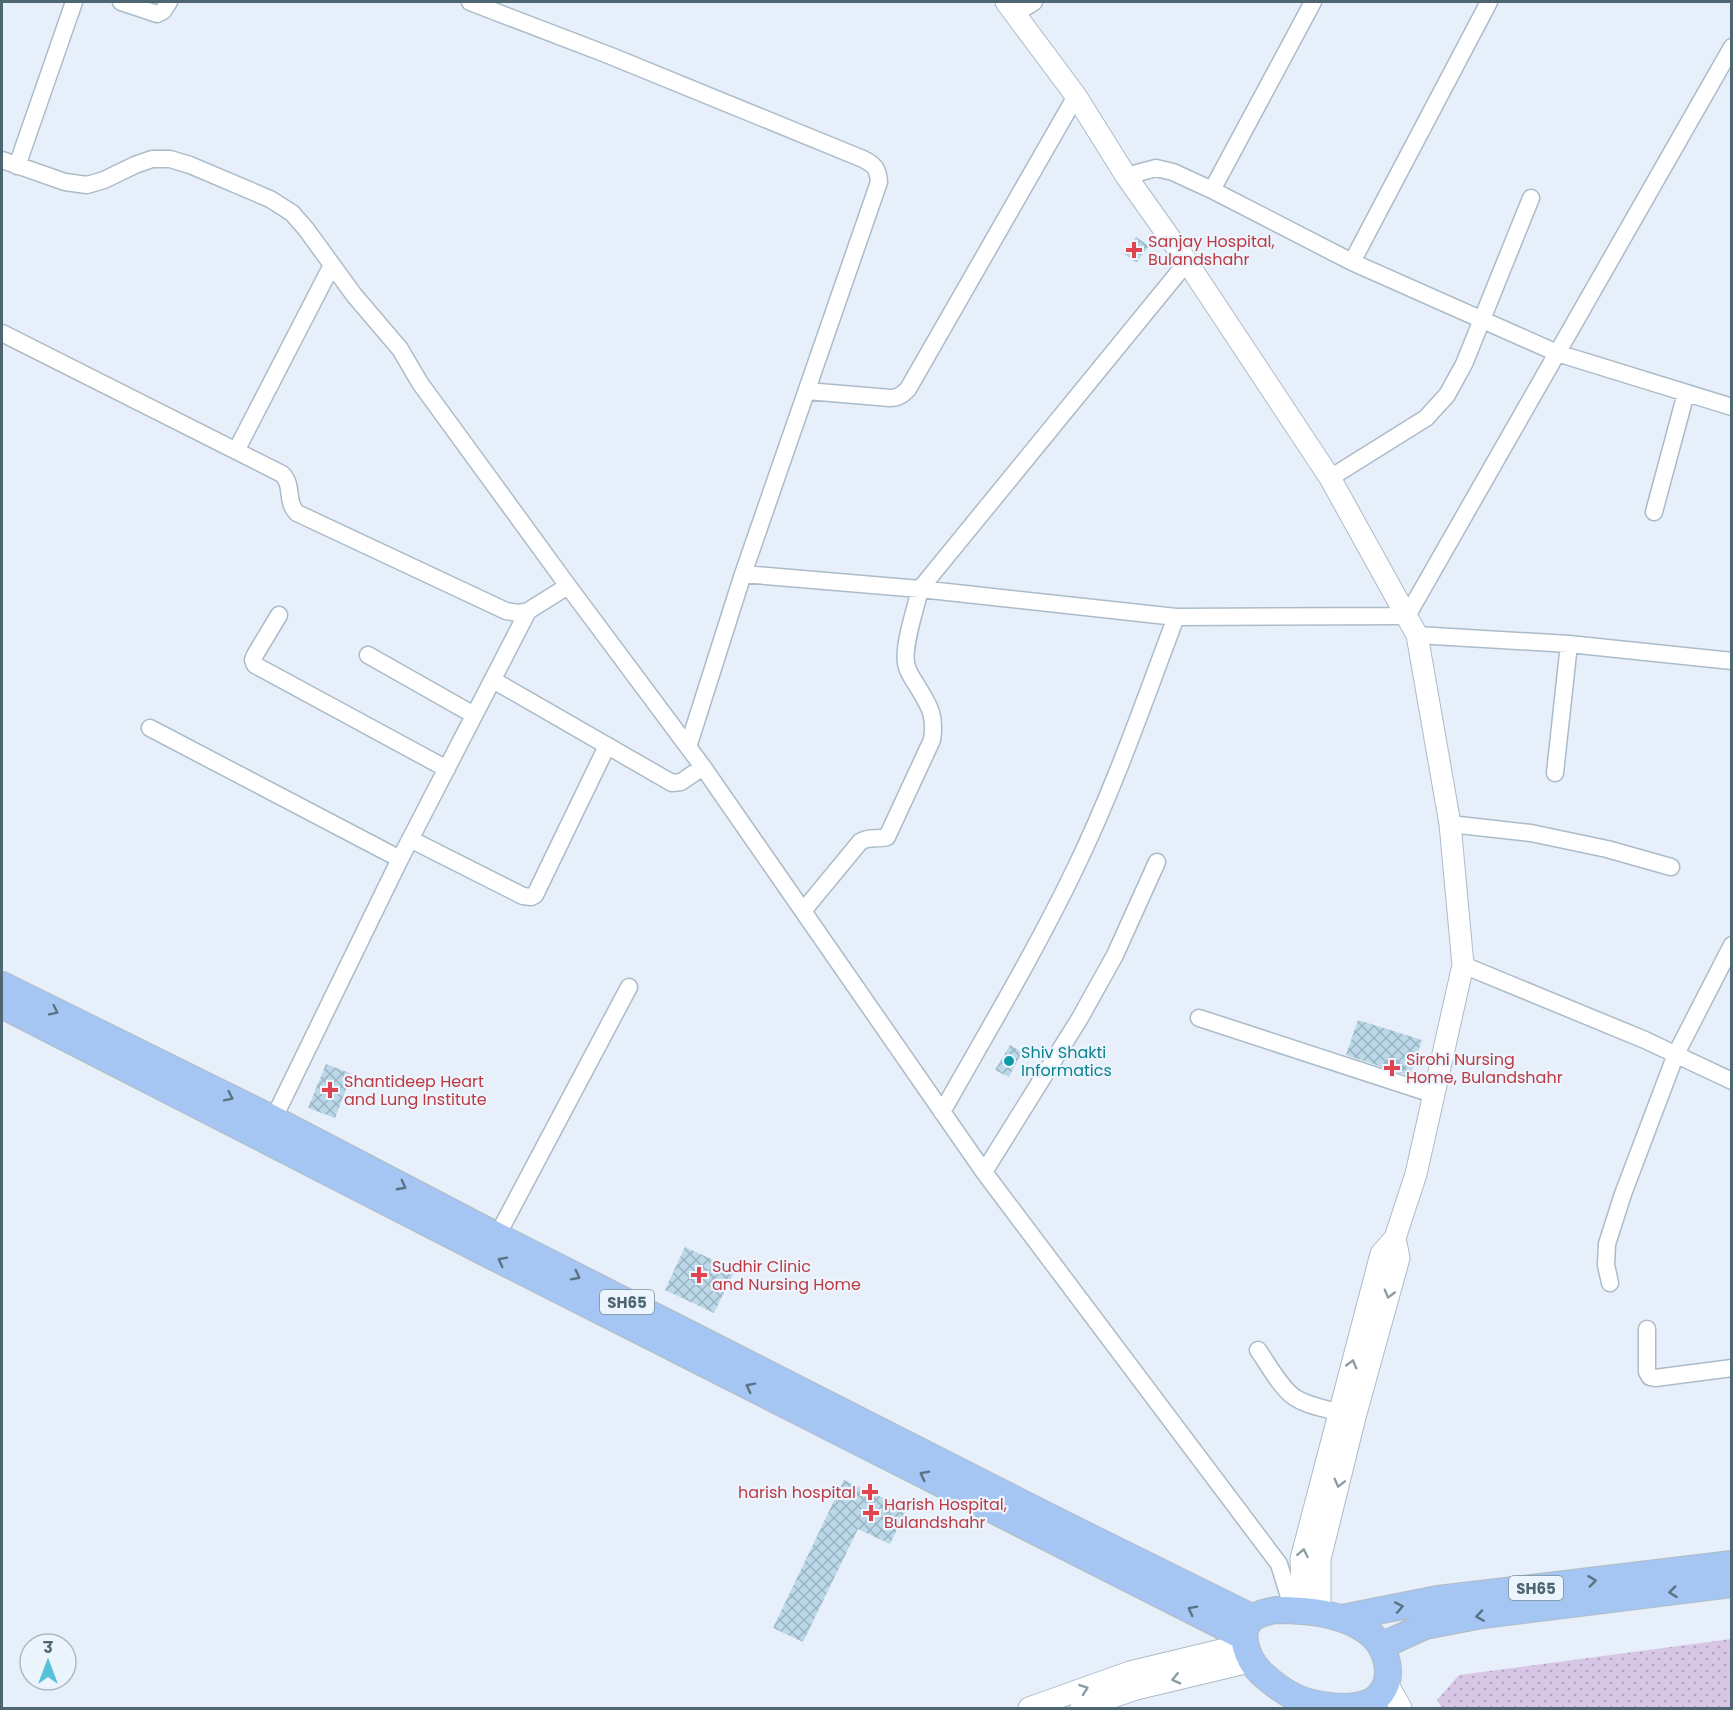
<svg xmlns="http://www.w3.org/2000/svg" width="1733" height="1710" viewBox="0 0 1733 1710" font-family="Poppins,'Noto Sans Devanagari',sans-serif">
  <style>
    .park { fill: url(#park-dots) }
    .building { fill: url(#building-cross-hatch) }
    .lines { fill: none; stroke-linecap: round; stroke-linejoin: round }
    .minor-casing { stroke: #abbcc8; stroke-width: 19 }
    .tertiary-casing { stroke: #abbcc8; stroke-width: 23 }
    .primary-casing { stroke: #b1bcc1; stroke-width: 28 }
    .minor { stroke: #fff; stroke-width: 16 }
    .tertiary { stroke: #fff; stroke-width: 21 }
    .primary { stroke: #a5c5f2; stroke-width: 26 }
    .oneway { stroke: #5a7484 }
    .oneway2 { stroke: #8b9ca3 }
    .health-dot { fill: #e0444e; stroke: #ecf4fd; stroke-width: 2 }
    .culture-dot { fill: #0f9aa8; stroke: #ecf4fd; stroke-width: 2 }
    .labels { text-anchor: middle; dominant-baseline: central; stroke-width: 4.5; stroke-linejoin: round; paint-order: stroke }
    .shield { fill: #ecf4fd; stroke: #7d919b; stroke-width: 1.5 }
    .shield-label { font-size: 15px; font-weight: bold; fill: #4d6671 }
    .health-label { font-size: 16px; fill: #be3a42; stroke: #ecf4fd; text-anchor: start }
    .culture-label { font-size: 16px; fill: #0d838f; stroke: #ecf4fd; text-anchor: start }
  </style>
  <defs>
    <pattern id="park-dots" width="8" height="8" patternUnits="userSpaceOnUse" patternTransform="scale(1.5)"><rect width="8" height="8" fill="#d8c6e6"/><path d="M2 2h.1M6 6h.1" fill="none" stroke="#b1a5bf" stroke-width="1.8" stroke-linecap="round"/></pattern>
    <pattern id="building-cross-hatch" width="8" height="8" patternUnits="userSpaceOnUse" patternTransform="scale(1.5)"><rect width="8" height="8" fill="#bbd8e8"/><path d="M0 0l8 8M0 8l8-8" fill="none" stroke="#9ab3c0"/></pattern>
  </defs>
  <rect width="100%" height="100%" fill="#e6effa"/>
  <path class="park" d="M1731 1639V1708H1442L1437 1700 1459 1675Z"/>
  <path class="building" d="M1136 237 1149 246 1136 263 1123 253Z
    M1358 1020 1422 1040 1410 1076 1346 1055Z
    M1010 1045 1022 1052 1009 1077 995 1070Z
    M326 1064 352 1074 335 1118 308 1108Z
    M685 1247 735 1270 714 1313 665 1290Z
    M844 1480 907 1509 890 1544 858 1529 803 1642 773 1628Z"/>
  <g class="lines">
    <defs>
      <path id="minor" d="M121 2 157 14 163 11 169 2
        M470 2 611 56 863 159C875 165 878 169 879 182L743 574
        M1015 14 1034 2
        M2 160 65 182 87 185 104 180 135 165 152 159H170L190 165 270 199 292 213 306 229 354 295 400 349 420 383 568 586 703 767 984 1172 1279 1564 1293 1610
        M17 166 74 2
        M1126 176 1156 168 1173 172 1212 190 1352 262 1557 353 1732 407
        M1212 190 1313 2
        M1352 262 1489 2
        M2 333 282 474C294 486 285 501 297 513L506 611 518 613 528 611 568 586
        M807 391 890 398C898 398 902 395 908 389L1076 96
        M236 451 332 265
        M1330 478 1426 418 1447 395 1464 364 1531 198
        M1654 512 1686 393
        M279 615 255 655 253 660 255 665 447 769
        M1417 635 1569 644 1732 661
        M368 655 474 715
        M493 680 672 783 681 782 703 767
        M150 728 400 859
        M688 747 743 574 920 589 1176 617 1407 616 1732 47
        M1555 773 1569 644
        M1450 824 1531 833 1607 849 1671 867
        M410 839 523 896 531 897 535 895 607 746
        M803 911 860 842C869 836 877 840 887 837L932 740C936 714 929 706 916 684 912 678 907 671 906 663 903 644 916 608 920 589L1187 262
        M1463 965 1645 1040 1732 1081
        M1199 1018 1435 1095
        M942 1112C987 1032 1034 954 1074 871 1114 789 1144 702 1176 617
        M269 1128 400 859 528 611
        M984 1172 1080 1018 1115 955 1157 862
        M497 1236 629 987
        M1610 1283 1606 1265 1607 1244 1623 1194 1676 1054 1732 945
        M1647 1329V1372L1650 1377 1655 1378 1732 1368
        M1258 1350C1268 1364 1280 1387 1294 1397 1307 1406 1325 1408 1340 1413"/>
      <path id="tertiary" d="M1006 2 1076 96 1126 176 1187 262 1330 478 1417 635 1450 824 1463 965 1416 1174 1395 1238 1381 1254 1301 1559 1303 1611
        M1320 1613V1559L1355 1417 1399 1258 1395 1238
        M1387 1683 1401 1708
        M1029 1708 1130 1672 1246 1644
        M1081 1708 1136 1689 1253 1661"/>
      <path id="primary" d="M2 985 273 1119 497 1236 1063 1524 1253 1618
        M2 1005 488 1254 1244 1637
        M1276 1610C1307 1610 1342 1613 1368 1632 1386 1645 1395 1675 1381 1693 1374 1703 1360 1706 1348 1707 1331 1707 1315 1705 1299 1699 1285 1693 1272 1683 1261 1673 1248 1660 1235 1630 1254 1617 1261 1613 1269 1611 1276 1610Z
        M1342 1618 1438 1599 1732 1564
        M1381 1646 1425 1626 1482 1615 1732 1584"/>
    </defs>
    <use href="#minor" class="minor-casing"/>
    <use href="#tertiary" class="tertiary-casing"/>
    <use href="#primary" class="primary-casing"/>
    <use href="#minor" class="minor"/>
    <use href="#tertiary" class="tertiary"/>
    <use href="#primary" class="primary"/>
  </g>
  <defs><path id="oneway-chevron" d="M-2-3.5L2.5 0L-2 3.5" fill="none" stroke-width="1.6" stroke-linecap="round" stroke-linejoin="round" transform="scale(1.5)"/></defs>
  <g class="oneway">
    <use href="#oneway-chevron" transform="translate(54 1011) rotate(26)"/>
    <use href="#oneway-chevron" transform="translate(229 1097) rotate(26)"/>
    <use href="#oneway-chevron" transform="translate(402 1186) rotate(28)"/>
    <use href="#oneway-chevron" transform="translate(502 1261) rotate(-153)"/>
    <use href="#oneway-chevron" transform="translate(576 1276) rotate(27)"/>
    <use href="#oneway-chevron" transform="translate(750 1387) rotate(-153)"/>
    <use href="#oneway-chevron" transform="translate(924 1475) rotate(-153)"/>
    <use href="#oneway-chevron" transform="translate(1592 1581) rotate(-7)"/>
    <use href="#oneway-chevron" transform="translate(1673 1592) rotate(173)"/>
    <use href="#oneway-chevron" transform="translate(1399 1607) rotate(-11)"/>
    <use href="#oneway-chevron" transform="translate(1192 1610) rotate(-153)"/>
    <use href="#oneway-chevron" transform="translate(1480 1616) rotate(171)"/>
  </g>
  <g class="oneway2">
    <use href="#oneway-chevron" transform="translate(1389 1294) rotate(106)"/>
    <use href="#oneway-chevron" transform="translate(1352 1364) rotate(-75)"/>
    <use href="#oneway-chevron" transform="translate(1339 1483) rotate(104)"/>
    <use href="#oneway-chevron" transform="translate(1303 1553) rotate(-79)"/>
    <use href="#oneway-chevron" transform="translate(1176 1679) rotate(167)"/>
    <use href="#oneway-chevron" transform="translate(1084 1689) rotate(-20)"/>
  </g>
  <g class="health-dot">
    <path d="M1131 241h6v6h6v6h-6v6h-6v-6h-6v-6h6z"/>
    <path d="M1389 1059h6v6h6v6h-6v6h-6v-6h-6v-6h6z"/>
    <path d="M327 1081h6v6h6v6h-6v6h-6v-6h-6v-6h6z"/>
    <path d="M696 1266h6v6h6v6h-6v6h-6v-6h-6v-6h6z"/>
    <path d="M867 1483h6v6h6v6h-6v6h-6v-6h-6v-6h6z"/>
    <path d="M868 1504h6v6h6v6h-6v6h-6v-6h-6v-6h6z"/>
  </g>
  <circle class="culture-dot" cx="1009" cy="1061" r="6"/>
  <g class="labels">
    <g class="shield">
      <rect x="600" y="1290" width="54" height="24" rx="4.5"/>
      <rect x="1509" y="1576" width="54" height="24" rx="4.5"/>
    </g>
    <g class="shield-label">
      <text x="627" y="1302">SH65</text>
      <text x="1536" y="1588">SH65</text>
    </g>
    <g class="health-label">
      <text x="1148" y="241">Sanjay Hospital,<tspan x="1148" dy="18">Bulandshahr</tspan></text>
      <text x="1406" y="1059">Sirohi Nursing<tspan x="1406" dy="18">Home, Bulandshahr</tspan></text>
      <text x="344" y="1081">Shantideep Heart<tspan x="344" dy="18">and Lung Institute</tspan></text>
      <text x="712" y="1266">Sudhir Clinic<tspan x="712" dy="18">and Nursing Home</tspan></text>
      <text x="856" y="1492" text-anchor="end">harish hospital</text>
      <text x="884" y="1504">Harish Hospital,<tspan x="884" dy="18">Bulandshahr</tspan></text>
    </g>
    <g class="culture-label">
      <text x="1021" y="1052">Shiv Shakti<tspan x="1021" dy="18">Informatics</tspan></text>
    </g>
  </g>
  <rect width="1733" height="1710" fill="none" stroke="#4d6671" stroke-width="6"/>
  <g transform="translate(48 1662)"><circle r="28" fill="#ecf4fd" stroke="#acbbc5" stroke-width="1.5"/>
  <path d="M0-4.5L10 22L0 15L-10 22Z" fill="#57c1d8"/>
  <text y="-9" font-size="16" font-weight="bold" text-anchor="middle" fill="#4d6671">उ</text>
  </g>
</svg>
